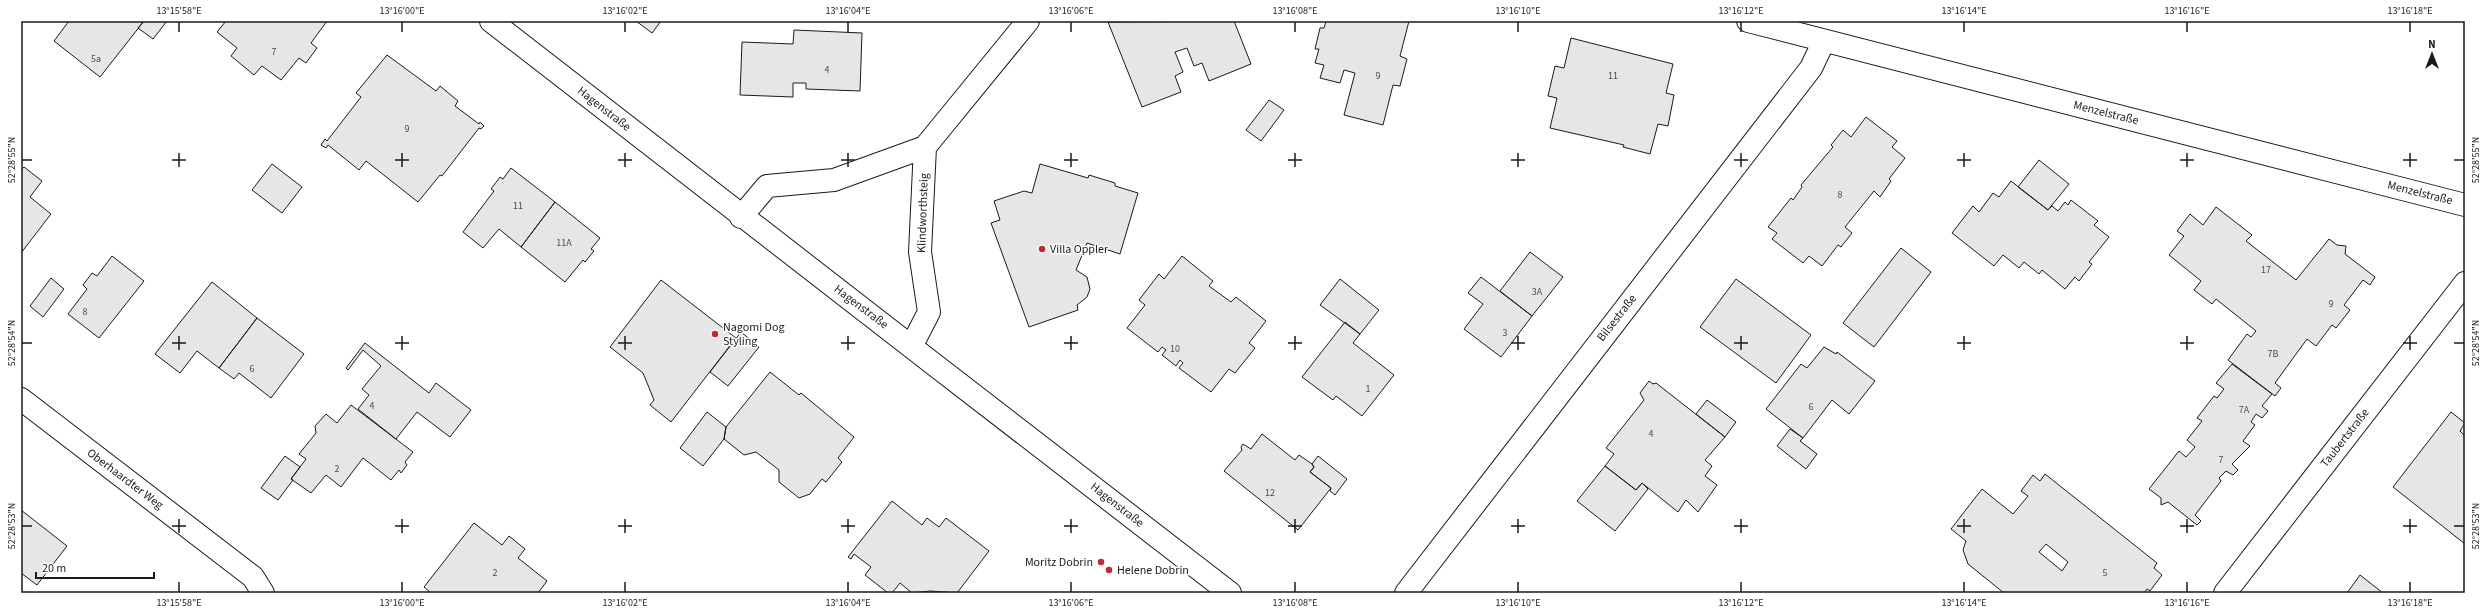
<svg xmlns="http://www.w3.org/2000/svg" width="2486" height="614" viewBox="0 0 2486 614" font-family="'Source Sans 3',sans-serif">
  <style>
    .building { fill: #e6e6e6; stroke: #1a1a1a; fill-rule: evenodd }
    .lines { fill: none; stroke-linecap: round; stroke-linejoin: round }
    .minor-casing { stroke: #1a1a1a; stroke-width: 24 }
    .secondary-casing { stroke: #1a1a1a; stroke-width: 24 }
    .minor { stroke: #fff; stroke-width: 22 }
    .secondary { stroke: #fff; stroke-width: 22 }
    .ticks { fill: none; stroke: #1a1a1a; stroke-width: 1.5 }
    .poi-dot { fill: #c62828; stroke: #fff; stroke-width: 1.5 }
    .labels { text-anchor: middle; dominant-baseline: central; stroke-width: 3; stroke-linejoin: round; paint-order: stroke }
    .number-label { font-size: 10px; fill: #4d4d4d }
    .street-label { font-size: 12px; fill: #1a1a1a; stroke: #fff }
    .poi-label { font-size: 12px; fill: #1a1a1a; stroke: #fff; text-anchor: start }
    .neatline { fill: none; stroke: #1a1a1a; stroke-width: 1.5 }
    .ticks-label { font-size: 10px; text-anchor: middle; fill: #1a1a1a }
  </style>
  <rect width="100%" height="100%" fill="#fff"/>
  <path class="building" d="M69 21H144L100 77 54 41Z
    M144 21H167L153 39 138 28Z
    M226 21H327L311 43 317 48 306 63 299 58 281 80 262 66 254 75 231 56 237 48 217 32Z
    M636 21H661L652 33Z
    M1234 21 1251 64 1209 81 1202 63 1194 66 1187 48 1175 52 1183 72 1175 76 1181 92 1142 107 1108 22Z
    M1326 21H1409L1400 56 1407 59 1400 86 1393 85 1383 125 1344 115 1355 73 1344 70 1340 83 1320 78 1324 65 1315 63 1319 49H1315L1320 28H1324Z
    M794 30 862 33 860 91 806 89V83H793V97L740 95 742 42 793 44Z
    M1571 38 1673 64 1666 93 1674 95 1668 126 1658 124 1650 154 1623 147 1624 145 1550 128 1557 98 1548 96 1555 66 1564 68Z
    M387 55 436 91 440 86 458 101 455 106 479 124 480 122 484 126 481 129 479 128 442 176 440 175 418 202 366 161 359 170 328 145 326 148 321 145 325 139 327 141 361 97 356 93Z
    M1269 100 1284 110 1261 141 1246 130Z
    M1866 117 1897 141 1892 147 1905 158 1889 179 1891 181 1880 197 1874 191 1845 227 1852 233 1841 247 1838 245 1822 266 1809 256 1803 263 1772 239 1777 233 1768 227 1791 198 1793 200 1802 187 1801 185 1833 147 1831 145 1843 130 1851 137Z
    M2039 160 2069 184 2048 210 2018 187Z
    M272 164 302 187 282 213 252 190Z
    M1040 164 1088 178 1089 175 1115 183V186L1138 193 1120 254 1087 243 1076 270 1087 277 1090 289 1087 297 1077 305 1078 310 1029 327 991 223 1000 220 994 201 1024 191 1032 193Z
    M24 167 42 181 30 197 51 214 21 253V170Z
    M511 168 555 202 521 247 499 229 483 248 463 232 494 191 491 189 500 177 503 179Z
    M2011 181 2048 210 2052 206 2058 211 2065 202 2068 205 2071 200 2098 221 2094 225 2109 237 2089 262 2092 264 2079 281 2075 277 2065 289 2042 270 2039 274 2024 262 2019 268 2003 255 1994 266 1952 233 1973 206 1979 212 1993 193 1999 197Z
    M555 202 600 238 591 249 594 251 585 262 583 260 565 282 521 247Z
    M2216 207 2252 235 2246 241 2296 280 2329 239 2337 245 2346 246 2345 254 2375 277 2370 285 2363 280 2344 305 2350 310 2336 328 2332 325 2316 346 2307 339 2275 383 2281 388 2275 396 2228 360 2247 334 2251 337 2256 331 2216 299 2212 304 2194 290 2201 281 2169 255 2184 236 2177 231 2190 214 2203 225Z
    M1901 248 1931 272 1874 347 1843 323Z
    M1530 252 1563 277 1532 316 1500 291Z
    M112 256 144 281 99 338 68 314 87 289 83 285 92 273 97 276Z
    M1182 256 1213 281 1209 286 1231 302 1236 297 1266 321 1249 343 1255 348 1235 373 1229 369 1211 392 1179 368 1183 363 1180 360 1176 366 1162 355 1166 350 1162 347 1158 352 1127 328 1145 305 1139 300 1159 274 1164 279Z
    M1481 277 1532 316 1501 357 1464 329 1483 304 1468 293Z
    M51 278 64 289 43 317 30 306Z
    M1340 279 1379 310 1360 334 1320 305Z
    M1736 279 1811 335 1776 383 1700 327Z
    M661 280 736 338 671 422 650 405 654 400 643 373 610 347Z
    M212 282 257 318 219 368 197 351 180 373 155 354Z
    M257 318 304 354 271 398 239 373 234 379 219 368Z
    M1345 322 1360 334 1353 343 1394 375 1362 416 1336 396 1333 400 1302 377Z
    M741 332 759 347 728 386 710 372Z
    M365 343 429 393 436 383 471 410 450 437 417 412 396 439 358 409 369 395 362 389 381 366 363 350 348 370 346 368Z
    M1824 347 1836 354 1837 352 1875 381 1849 414 1832 400 1803 438 1766 409 1801 364 1807 368Z
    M2232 364 2272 394 2262 406 2268 411 2262 418 2256 414 2251 422 2255 425 2243 441 2250 446 2232 464 2238 470 2233 475 2226 471 2219 478 2221 481 2195 515 2201 521 2197 525 2168 502 2161 505V498L2149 489 2179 451 2186 457 2195 447 2187 440 2202 421 2197 418 2214 396 2217 398 2224 389 2216 383Z
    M770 372 799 395 801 393 854 437 838 458 842 462 826 482 822 479 810 494 799 498 779 482V470L756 452 744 455 724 439 726 427Z
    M1649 381 1653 384 1656 383 1725 437 1705 460 1712 466 1705 476 1717 485 1698 512 1686 500 1678 512 1642 483 1636 490 1605 466 1614 454 1606 448 1644 400 1640 393Z
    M1707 400 1736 422 1725 437 1696 414Z
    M351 405 413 452 405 462 407 465 401 473 399 470 391 480 363 458 341 487 326 475 311 493 291 479 306 459 299 454 316 433 315 426 326 414 337 423Z
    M707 412 726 427 724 439 703 466 680 448Z
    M2451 412 2465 423 2460 431 2465 436V544L2393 487Z
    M1790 429 1803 438 1800 441 1817 454 1806 469 1777 446Z
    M1262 434 1295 460 1299 455 1312 464 1314 467 1310 472 1331 488 1298 530 1224 471 1242 450 1241 447 1243 444 1251 449Z
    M285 456 300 467 291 479 293 480 278 500 261 488Z
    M1318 456 1347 479 1335 495 1330 491 1331 488 1310 472 1314 467 1312 464Z
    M1605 466 1636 490 1642 483 1648 489 1615 531 1577 501Z
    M2045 474 2157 563 2154 568 2162 575 2150 591 2147 589 2144 593H2004L1968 564 1963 550 1966 541 1951 529 1982 489 2013 514 2028 496 2021 491 2033 475 2040 481ZM2046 544 2068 562 2062 571 2039 552Z
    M892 501 922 525 927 518 939 527 946 518 989 551 957 593 930 591 912 593 900 583 892 593H888L865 575 871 567 854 554 851 559 848 557Z
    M21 510 67 546 37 585 21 573Z
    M474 523 502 545 509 536 525 549 518 558 547 581 538 593H431L424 587Z
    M2360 575 2383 593H2347Z"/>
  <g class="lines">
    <defs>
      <path id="minor" d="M1748 21 2465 205
        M741 217 767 186 834 180 925 147 1028 21
        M912 345 929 312 920 252 925 147
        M21 399 253 577 263 593
        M1406 593 1811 68 1824 41
        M2225 593 2465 283"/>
      <path id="secondary" d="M491 21C736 213 984 402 1230 593"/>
    </defs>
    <use href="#minor" class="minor-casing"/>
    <use href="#secondary" class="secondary-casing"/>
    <use href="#minor" class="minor"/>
    <use href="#secondary" class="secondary"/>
  </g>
  <path class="ticks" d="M179 22V32M402 22V32M625 22V32M848 22V32M1071 22V32M1295 22V32M1518 22V32M1741 22V32M1964 22V32M2187 22V32M2410 22V32M179 153V167M402 153V167M625 153V167M848 153V167M1071 153V167M1295 153V167M1518 153V167M1741 153V167M1964 153V167M2187 153V167M2410 153V167M22 160H32M172 160H186M395 160H409M618 160H632M841 160H855M1064 160H1078M1288 160H1302M1511 160H1525M1734 160H1748M1957 160H1971M2180 160H2194M2403 160H2417M2454 160H2464M179 336V350M402 336V350M625 336V350M848 336V350M1071 336V350M1295 336V350M1518 336V350M1741 336V350M1964 336V350M2187 336V350M2410 336V350M22 343H32M172 343H186M395 343H409M618 343H632M841 343H855M1064 343H1078M1288 343H1302M1511 343H1525M1734 343H1748M1957 343H1971M2180 343H2194M2403 343H2417M2454 343H2464M179 519V533M402 519V533M625 519V533M848 519V533M1071 519V533M1295 519V533M1518 519V533M1741 519V533M1964 519V533M2187 519V533M2410 519V533M22 526H32M172 526H186M395 526H409M618 526H632M841 526H855M1064 526H1078M1288 526H1302M1511 526H1525M1734 526H1748M1957 526H1971M2180 526H2194M2403 526H2417M2454 526H2464M179 582V592M402 582V592M625 582V592M848 582V592M1071 582V592M1295 582V592M1518 582V592M1741 582V592M1964 582V592M2187 582V592M2410 582V592"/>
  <g class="poi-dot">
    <circle cx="1042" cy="249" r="4"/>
    <circle cx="715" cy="334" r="4"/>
    <circle cx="1101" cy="562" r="4"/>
    <circle cx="1109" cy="570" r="4"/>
  </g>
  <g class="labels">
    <g class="number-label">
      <text x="274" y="52">7</text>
      <text x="96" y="59">5a</text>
      <text x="827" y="70">4</text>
      <text x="1378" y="76">9</text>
      <text x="1613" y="76">11</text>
      <text x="407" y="129">9</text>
      <text x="1840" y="195">8</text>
      <text x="518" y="206">11</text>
      <text x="564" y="243">11A</text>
      <text x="2266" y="270">17</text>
      <text x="1537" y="292">3A</text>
      <text x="2331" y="304">9</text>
      <text x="85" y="312">8</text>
      <text x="1505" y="333">3</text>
      <text x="1175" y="349">10</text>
      <text x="2273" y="354">7B</text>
      <text x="252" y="369">6</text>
      <text x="1368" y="389">1</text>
      <text x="372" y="406">4</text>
      <text x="1811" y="407">6</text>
      <text x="2244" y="410">7A</text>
      <text x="1651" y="434">4</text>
      <text x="2221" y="460">7</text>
      <text x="337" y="469">2</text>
      <text x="1270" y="493">12</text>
      <text x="495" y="573">2</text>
      <text x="2105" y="573">5</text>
    </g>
    <g class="street-label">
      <text transform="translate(604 109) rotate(38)">Hagenstraße</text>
      <text transform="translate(2106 113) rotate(14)">Menzelstraße</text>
      <text transform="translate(2420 193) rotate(14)">Menzelstraße</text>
      <text transform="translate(923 213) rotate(-88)">Klindworthsteig</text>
      <text transform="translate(861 307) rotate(37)">Hagenstraße</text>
      <text transform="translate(1617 318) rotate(-52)">Bilsestraße</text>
      <text transform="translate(2345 438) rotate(-52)">Taubertstraße</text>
      <text transform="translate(125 479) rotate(37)">Oberhaardter Weg</text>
      <text transform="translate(1117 505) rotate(38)">Hagenstraße</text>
    </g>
    <g class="poi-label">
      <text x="1050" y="249">Villa Oppler</text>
      <text x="723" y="327">Nagomi Dog<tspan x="723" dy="14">Styling</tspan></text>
      <text x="1093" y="562" text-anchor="end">Moritz Dobrin</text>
      <text x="1117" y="570">Helene Dobrin</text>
    </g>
  </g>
  <rect width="2486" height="614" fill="none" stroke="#ffffff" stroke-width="44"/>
  <g transform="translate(2432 54)" stroke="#ffffff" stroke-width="3" paint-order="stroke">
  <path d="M0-3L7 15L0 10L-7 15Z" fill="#1a1a1a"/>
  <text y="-6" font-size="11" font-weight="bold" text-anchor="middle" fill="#1a1a1a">N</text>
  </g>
  <path d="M36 572v6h118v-6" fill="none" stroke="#1a1a1a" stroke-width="2"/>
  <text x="42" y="572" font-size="12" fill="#1a1a1a" stroke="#ffffff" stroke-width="3" paint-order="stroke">20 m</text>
  <rect x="22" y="22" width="2442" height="570" class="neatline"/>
  <g class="ticks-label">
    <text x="179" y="14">13°15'58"E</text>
    <text x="402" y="14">13°16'00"E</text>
    <text x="625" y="14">13°16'02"E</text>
    <text x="848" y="14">13°16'04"E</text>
    <text x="1071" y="14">13°16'06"E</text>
    <text x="1295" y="14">13°16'08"E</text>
    <text x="1518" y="14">13°16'10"E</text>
    <text x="1741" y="14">13°16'12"E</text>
    <text x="1964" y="14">13°16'14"E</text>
    <text x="2187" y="14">13°16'16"E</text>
    <text x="2410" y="14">13°16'18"E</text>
    <text transform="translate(11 160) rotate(-90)" y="4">52°28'55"N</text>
    <text transform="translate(2475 160) rotate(-90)" y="4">52°28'55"N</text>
    <text transform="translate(11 343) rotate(-90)" y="4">52°28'54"N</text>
    <text transform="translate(2475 343) rotate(-90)" y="4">52°28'54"N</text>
    <text transform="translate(11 526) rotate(-90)" y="4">52°28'53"N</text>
    <text transform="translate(2475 526) rotate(-90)" y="4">52°28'53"N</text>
    <text x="179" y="606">13°15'58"E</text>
    <text x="402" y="606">13°16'00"E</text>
    <text x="625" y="606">13°16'02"E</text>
    <text x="848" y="606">13°16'04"E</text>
    <text x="1071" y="606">13°16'06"E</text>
    <text x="1295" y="606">13°16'08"E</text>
    <text x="1518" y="606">13°16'10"E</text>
    <text x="1741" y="606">13°16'12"E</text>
    <text x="1964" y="606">13°16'14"E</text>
    <text x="2187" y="606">13°16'16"E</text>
    <text x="2410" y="606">13°16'18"E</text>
  </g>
</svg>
